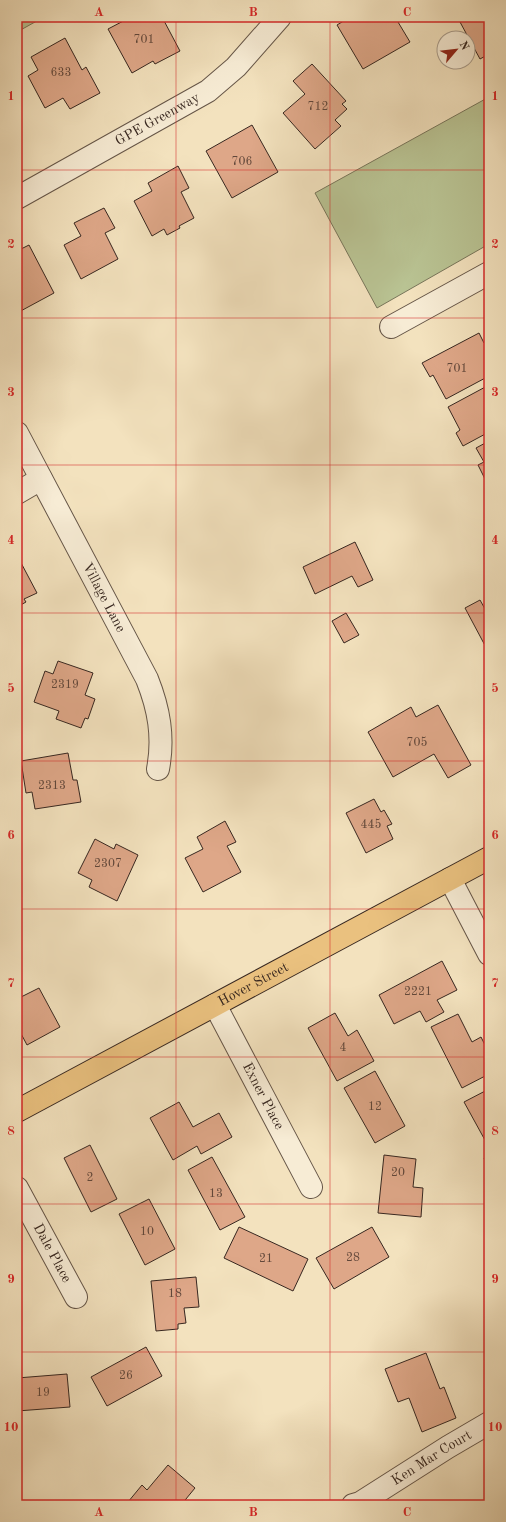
<svg xmlns="http://www.w3.org/2000/svg" width="506" height="1522" viewBox="0 0 506 1522" font-family="'Old Standard TT',serif">
  <style>
    .green { fill: #b9c393; stroke: #78755a }
    .building { fill: #dea788; stroke: #372720 }
    .lines { fill: none; stroke-linecap: round; stroke-linejoin: round }
    .minor-casing { stroke: #665648; stroke-width: 24 }
    .major-casing { stroke: #372720; stroke-width: 24 }
    .minor { stroke: #f7ecd5; stroke-width: 22 }
    .major { stroke: #eac17f; stroke-width: 22 }
    .grid { fill: none; stroke: #d62828; stroke-width: 1; stroke-opacity: 0.55 }
    .labels { text-anchor: middle; dominant-baseline: central; stroke-width: 3; stroke-linejoin: round; paint-order: stroke }
    .number-label { font-size: 12px; fill: #61473a }
    .street-label { font-size: 14px; fill: #372720; stroke: #f7ecd5 }
    .neatline { fill: none; stroke: #d62828; stroke-width: 1.5 }
    .grid-label { font-size: 13px; text-anchor: middle; font-weight: bold; fill: #d62828 }
  </style>
  <rect width="100%" height="100%" fill="#f3e2be"/>
  <filter id="stains"><feTurbulence type="fractalNoise" baseFrequency=".005" numOctaves="4"/><feColorMatrix values="0 0 0 0 .2 0 0 0 0 .09 0 0 0 0 .02 0 0 0 .5 -.17"/></filter>
  <radialGradient id="worn" r=".72"><stop offset=".6" stop-color="#630" stop-opacity="0"/><stop offset="1" stop-color="#630" stop-opacity=".3"/></radialGradient>
  <path class="green" d="M17 17H44L17 32Z
    M489 97V244L377 308 315 193Z"/>
  <path class="building" d="M131 17H162L180 51 155 64 153 61 132 73 108 29Z
    M350 17H395L410 42 363 69 337 25Z
    M470 17H489V54L480 59 460 22Z
    M65 38 82 70 86 67 100 93 70 109 63 98 45 108 28 76 38 70 31 57Z
    M312 64 346 101 342 104 347 109 335 120 341 126 315 149 283 113 305 94 293 81Z
    M252 125 278 172 232 198 206 151Z
    M178 166 189 188 181 192 194 218 179 226 180 228 167 235 164 229 152 236 134 201 152 191 148 183Z
    M104 208 115 228 105 233 118 259 81 279 64 245 81 236 74 223Z
    M29 245 54 293 17 313V251Z
    M479 333 484 343 489 340V376L446 399 433 375 430 377 422 363Z
    M489 385V432L463 446 456 433 460 430 448 407Z
    M489 441V477L485 479 478 465 484 462 476 448Z
    M355 542 373 580 358 587 352 576 315 594 303 567Z
    M19 559 37 593 24 599 26 602 17 607V560Z
    M480 600 489 616V653L465 608Z
    M346 613 359 635 344 643 332 621Z
    M58 661 93 673 85 695 95 699 88 719 85 718 81 728 56 719 59 711 34 702 45 671 53 674Z
    M438 705 471 765 448 778 434 754 393 777 368 732 411 707 416 717Z
    M68 753 73 780H77L81 802 35 809 32 792 26 793 21 761Z
    M374 799 381 812 384 810 392 824 387 826 393 839 366 853 346 813Z
    M225 821 236 842 227 846 241 872 203 892 185 858 203 849 197 837Z
    M95 839 114 849 116 844 138 855 117 901 89 887 92 880 78 873Z
    M442 961 457 990 437 1000 444 1012 426 1022 420 1011 394 1024 379 995Z
    M39 988 60 1027 27 1045 17 1026V999Z
    M335 1013 348 1036 357 1030 374 1061 337 1081 308 1028Z
    M458 1014 472 1042 481 1037 489 1053V1074L462 1088 431 1027Z
    M375 1071 405 1126 375 1143 344 1088Z
    M489 1089V1140L486 1142 464 1102Z
    M179 1102 193 1127 219 1113 232 1137 201 1154 197 1146 173 1160 150 1118Z
    M90 1145 117 1199 91 1212 64 1158Z
    M384 1155 416 1159 413 1187 423 1188 421 1217 378 1213Z
    M489 1155V1169L484 1158Z
    M212 1157 245 1217 220 1230 188 1170Z
    M149 1199 175 1249 145 1265 119 1214Z
    M239 1227 308 1259 293 1291 224 1258Z
    M372 1227 389 1257 334 1289 316 1258Z
    M196 1277 199 1307 184 1308 186 1323 178 1324V1329L156 1331 151 1281Z
    M146 1347 162 1376 107 1406 91 1377Z
    M426 1353 440 1389 444 1387 456 1418 422 1432 409 1398 398 1402 385 1369Z
    M67 1374 70 1407 17 1411V1378Z
    M168 1465 195 1488 181 1505H131L128 1502 142 1485 147 1490Z"/>
  <g class="lines">
    <defs>
      <g id="minor">
        <path id="s1" d="M17 198 208 91 236 67 280 17"/>
        <path d="M391 327 489 273"/>
        <path id="s2" d="M17 433 147 679C159 709 164 737 158 769"/>
        <path d="M17 493 41 479"/>
        <path d="M450 879 489 954"/>
        <path id="s3" d="M215 1005 311 1187"/>
        <path id="s4" d="M17 1188 76 1297"/>
        <path id="s5" d="M353 1505 360 1503 448 1447 489 1423"/>
      </g>
      <g id="major">
        <path id="s6" d="M17 1111 489 858"/>
      </g>
    </defs>
    <use href="#minor" class="minor-casing"/>
    <use href="#major" class="major-casing"/>
    <use href="#minor" class="minor"/>
    <use href="#major" class="major"/>
  </g>
  <path class="grid" d="M176 17V1505M330 17V1505M17 170H489M17 318H489M17 465H489M17 613H489M17 761H489M17 909H489M17 1057H489M17 1204H489M17 1352H489"/>
  <g class="labels">
    <g class="number-label">
      <text x="144" y="40">701</text>
      <text x="61" y="73">633</text>
      <text x="318" y="107">712</text>
      <text x="242" y="162">706</text>
      <text x="457" y="369">701</text>
      <text x="65" y="685">2319</text>
      <text x="417" y="743">705</text>
      <text x="52" y="786">2313</text>
      <text x="371" y="825">445</text>
      <text x="108" y="864">2307</text>
      <text x="418" y="992">2221</text>
      <text x="343" y="1048">4</text>
      <text x="375" y="1107">12</text>
      <text x="398" y="1173">20</text>
      <text x="90" y="1178">2</text>
      <text x="216" y="1194">13</text>
      <text x="147" y="1232">10</text>
      <text x="353" y="1258">28</text>
      <text x="266" y="1259">21</text>
      <text x="175" y="1294">18</text>
      <text x="126" y="1376">26</text>
      <text x="43" y="1393">19</text>
    </g>
    <g class="street-label">
      <text stroke="none"><textPath href="#s1" startOffset="161">GPE Greenway</textPath></text>
      <text stroke="none"><textPath href="#s2" startOffset="186">Village Lane</textPath></text>
      <text stroke="none"><textPath href="#s6" startOffset="268">Hover Street</textPath></text>
      <text stroke="none"><textPath href="#s3" startOffset="103">Exner Place</textPath></text>
      <text stroke="none"><textPath href="#s4" startOffset="74">Dale Place</textPath></text>
      <text stroke="none"><textPath href="#s5" startOffset="92">Ken Mar Court</textPath></text>
    </g>
  </g>
  <rect width="506" height="1522" fill="none" stroke="#f3e2be" stroke-width="44"/>
  <g transform="translate(456 50) rotate(62)"><circle r="19" fill="#f7ecd5" stroke="#aa9d8d"/>
  <path d="M0-3L7 15L0 10L-7 15Z" fill="#8f2418"/>
  <text y="-6" font-size="11" font-weight="bold" text-anchor="middle" fill="#372720">N</text>
  </g>
  <rect x="22" y="22" width="462" height="1478" class="neatline"/>
  <g class="grid-label">
    <text x="99" y="16">A</text>
    <text x="253" y="16">B</text>
    <text x="407" y="16">C</text>
    <text x="11" y="100">1</text>
    <text x="495" y="100">1</text>
    <text x="11" y="248">2</text>
    <text x="495" y="248">2</text>
    <text x="11" y="396">3</text>
    <text x="495" y="396">3</text>
    <text x="11" y="544">4</text>
    <text x="495" y="544">4</text>
    <text x="11" y="692">5</text>
    <text x="495" y="692">5</text>
    <text x="11" y="839">6</text>
    <text x="495" y="839">6</text>
    <text x="11" y="987">7</text>
    <text x="495" y="987">7</text>
    <text x="11" y="1135">8</text>
    <text x="495" y="1135">8</text>
    <text x="11" y="1283">9</text>
    <text x="495" y="1283">9</text>
    <text x="11" y="1431">10</text>
    <text x="495" y="1431">10</text>
    <text x="99" y="1516">A</text>
    <text x="253" y="1516">B</text>
    <text x="407" y="1516">C</text>
  </g>
  <rect width="100%" height="100%" filter="url(#stains)"/>
  <rect width="100%" height="100%" fill="url(#worn)"/>
</svg>
